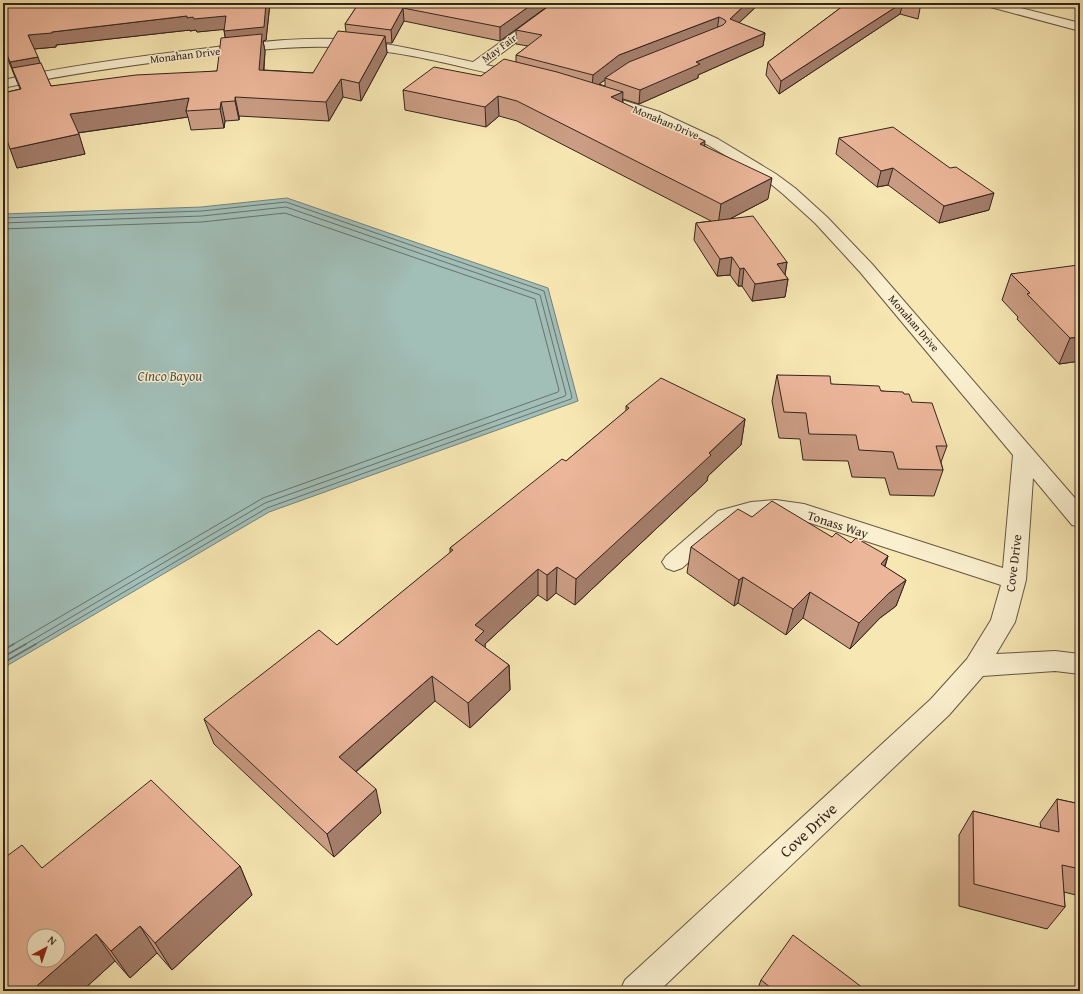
<svg xmlns="http://www.w3.org/2000/svg" width="1083" height="994" viewBox="0 0 1083 994" font-family="'Gentium Book Plus',serif">
<style>
.water{fill:#a1beb7;stroke:#75807a}
.lines{fill:none;stroke-linecap:round;stroke-linejoin:round}
.shore-far1{stroke:#6a716a;stroke-width:1}
.shore{stroke:#6a716a;stroke-width:1.5}
.minor-casing{stroke:#655543;stroke-width:2}
.minor{fill:#faefce;fill-rule:evenodd}
.wall{fill:#cb9d84;stroke:#34241e;fill-rule:evenodd}
.shaded-wall{fill:#a57f6c;stroke:#34241e}
.building{fill:#ecb69a;stroke:#34241e;fill-rule:evenodd}
.labels{text-anchor:middle;stroke-width:3;stroke-linejoin:round;paint-order:stroke}
.far-street-label{font-size:11px;fill:#34241e;stroke:#faefce}
.street-label{font-size:13px;fill:#34241e;stroke:#faefce}
.water-label{font-size:14px;font-style:italic;fill:#55524c;stroke:#faefce}
.near-street-label{font-size:16px;fill:#34241e;stroke:#faefce}
</style>
<rect width="100%" height="100%" fill="#f7e7b3"/>
<filter id="stains"><feTurbulence type="fractalNoise" baseFrequency=".005" numOctaves="4"/><feColorMatrix values="0 0 0 0 .2 0 0 0 0 .09 0 0 0 0 .02 0 0 0 .5 -.17"/></filter>
<radialGradient id="worn" r=".72"><stop offset=".6" stop-color="#630" stop-opacity="0"/><stop offset="1" stop-color="#630" stop-opacity=".3"/></radialGradient>
<!-- water -->
<path class="water" d="M287,198L548,288L578,401L269,512L3,668V214L201,207Z"/>
<g class="lines">
<!-- shore-far1 -->
<path class="shore-far1" d="M3,218L202,211L286,202L544,291L572,397L571,399L267,508L34,645
M3,223L202,216L286,207L540,295L566,394L565,396L265,503L24,645
M3,229L202,222L285,213L535,299L559,390L558,392L263,498L12,645"/>
<!-- shore -->
<path class="shore" d="M3,650L14,644
M3,657L26,644
M3,663L36,644"/>
<defs>
<path id="minor" d="M555,3H569L486,65L524,73L526,76L524,79L519,80C464,68 409,52 353,48C304,44 254,50 206,56C138,64 70,73 3,88V80C71,65 140,56 209,48C257,42 306,36 354,40C394,44 433,53 473,62Z
M981,3H1001L1080,23V31L983,5Z
M603,94L660,112L718,139L776,174L795,188L827,217L872,264L1080,504V527L1072,525L1033,478L1026,580L1015,622L996,654L1055,651L1080,654V674L1055,671L983,676L949,715L659,991H620L625,980L931,699L967,659L991,620L1001,585L795,518L776,516L751,518L734,523L682,568L674,571L666,568L662,562L666,556L718,511L751,502L776,500L804,504L1003,568L1013,455L860,272L815,223L783,194L766,180L708,145L650,118L598,101L596,98L598,95Z"/>
</defs>
<!-- minor casing -->
<use href="#minor" class="minor-casing"/>
<!-- minor -->
<use href="#minor" class="minor"/>
</g>
<!-- wall -->
<path class="wall" d="M3,3H270L266,40L263,41L265,51L264,70L313,73L346,32L345,24L359,3H552L500,41L404,21L392,43H386L387,53L361,101L343,97L329,121L239,116V120L225,121L224,128L191,130L188,117L78,133L85,154L17,168L9,144L3,146V93L20,89L6,55H3ZM224,29L225,37L217,71L51,86L40,63L34,49L56,47V45L190,30V31L196,30L197,32Z
M553,3H760L739,23L765,33L763,46L698,75V78L639,104L623,99V103L705,146L768,199L730,219L787,262L785,275L788,279L785,297L752,301L742,286H738L730,275L717,276L694,240L696,223L711,221L517,121L499,116L486,127L405,110L403,90L481,76L516,62V55L528,46L516,44V30ZM605,80V86L599,84Z
M833,3H921L918,19L900,14L779,94L766,75L768,62L843,6Z
M839,138L989,210L939,223L888,185L877,187L836,154Z
M1080,267V361L1059,364L1017,319L1018,317L1002,300L1011,274Z
M777,375L831,384L904,394L912,402L947,446L941,462L943,470L934,496L890,495L885,478L852,477L848,461L803,460L800,439L779,438L772,401Z
M626,406L745,419L741,445L708,476L707,481L575,605L556,593L547,601L538,595L485,644V648L509,665L510,690L470,728L435,701L356,772L381,813L334,857L214,744L204,719L337,645L450,553V548L566,461L626,411Z
M752,517L832,537L851,543L888,556L885,567L906,580L896,606L880,618L850,649L803,618L786,635L738,603L734,606L687,573L691,547Z
M1057,799L1080,804V896L1064,892L1065,907L1047,929L959,906V835L973,811L1041,828L1040,823Z
M240,866L252,895L172,970L157,953L130,978L115,961L82,991H3L42,868Z
M761,980L867,991H757Z"/>
<!-- shaded-wall -->
<path class="shaded-wall" d="M266,3H270L266,40L263,41L265,51L262,88L227,44L224,31Z
M534,3H552L500,41V27Z
M747,3H760L728,33L730,19Z
M902,3H903L900,14L779,94L781,81Z
M403,8L404,21L392,43L391,30Z
M187,16H226L229,29L197,32L196,30L190,31V30L56,45V47L33,49L28,35L52,32Z
M719,17L717,31L605,78V80L592,89L593,75L619,55Z
M765,33L763,46L698,75V78L639,104L640,90L696,62Z
M385,36L387,53L361,101L359,83Z
M3,45L6,55H3Z
M38,57L43,71L12,68L15,76L10,62Z
M341,79L343,97L329,121L326,102Z
M623,92L622,112L611,97Z
M498,96L499,116L486,127L485,107Z
M235,97L239,116V120L235,101Z
M189,98L186,111L188,117L76,133L70,114Z
M221,102L225,121L224,128L220,109Z
M3,128L9,144L3,146Z
M79,134L85,154L17,168L10,149Z
M705,141L703,162L700,144Z
M893,168L888,185L877,187L881,171Z
M772,178L768,199L718,225L721,204Z
M994,193L989,210L939,223L944,206Z
M732,257L730,275L717,276L720,259Z
M787,262L784,280L777,264Z
M744,268L742,286H738L740,269Z
M788,279L785,297L752,301L755,284Z
M1080,337V361L1059,364L1070,338Z
M745,419L741,445L708,476L707,481L575,605L576,579Z
M888,556L879,583L881,564Z
M557,567L556,593L547,601V575Z
M538,569V595L485,644L486,657L475,640V625Z
M743,577L738,603L734,606L739,580Z
M906,580L896,606L880,618L850,649L859,623L889,593Z
M810,592L803,618L786,635L793,609Z
M509,665L510,690L470,728L468,703Z
M432,676L435,701L345,781L339,757Z
M376,789L381,813L334,857L327,834Z
M240,866L252,895L172,970L155,943Z
M140,926L157,953L130,978L111,951Z
M96,934L115,961L82,991H31Z"/>
<!-- building -->
<path class="building" d="M3,3H266L264,27L224,31L226,16L194,19L193,17L187,18V16L52,32V33L28,35L38,57L10,62L3,45Z
M359,3H534L500,27L403,8L391,30L345,24Z
M553,3H747L730,19L765,33L696,62L700,64L640,90L605,78L629,62L723,25L726,22L725,20L719,17L619,55L593,75L516,55L542,35L516,30Z
M847,3H902L781,81L768,62Z
M905,3H921L920,7Z
M338,31L385,36L359,83L341,79L326,102L235,97V101L221,102L220,109L186,111L189,98L70,114L79,134L10,149L3,128V93L21,89L12,68L41,63L51,86L136,75L217,71L221,38L262,34L259,70L313,73Z
M504,59L557,72L623,92L611,97L705,141L700,144L772,178L721,204L517,101L498,96L485,107L403,90L434,67L481,76Z
M893,127L950,168L956,167L994,193L944,206L893,168L881,171L839,138Z
M753,216L787,262L777,264L788,279L755,284L744,268L740,269L732,257L720,259L696,223Z
M1078,265L1080,267V337L1070,338L1027,294L1030,293L1011,274Z
M777,375L830,376L831,384L879,386L881,391L903,392L904,394H909L912,402L932,403L947,446H936L943,470L898,469L893,452L859,450L856,435L809,434L806,413L784,412Z
M661,378L745,419L709,453L711,455L576,579L557,567L547,575L538,569L475,625L484,631L475,640L509,665L468,703L432,676L339,757L376,789L327,834L204,719L319,630L337,645L453,550L450,548L562,459L566,461L629,408L626,406Z
M772,501L832,537L836,533L851,543L856,538L888,556L881,564L906,580L889,593L859,623L810,592L793,609L743,577L739,580L691,547L738,509L752,517Z
M151,780L240,866L155,943L140,926L111,951L96,934L31,991H3V859L22,845L42,868ZM34,936H58V960H34Z
M1057,799L1080,804V869L1062,865L1065,907L974,884L973,811L1059,832Z
M793,935L867,991H775L761,980Z"/>
<g class="labels">
<!-- far-street labels -->
<g class="far-street-label">
<text transform="translate(499 48) rotate(-36)" y="4">May Fair</text>
<text transform="translate(185 55) rotate(-7)" y="4">Monahan Drive</text>
<text transform="translate(666 122) rotate(23)" y="4">Monahan Drive</text>
<text transform="translate(914 323) rotate(49)" y="4">Monahan Drive</text>
</g>
<!-- street labels -->
<g class="street-label">
<text transform="translate(838 524) rotate(18)" y="5">Tonass Way</text>
<text transform="translate(1013 563) rotate(-83)" y="5">Cove Drive</text>
</g>
<!-- water labels -->
<g class="water-label">
<text x="170" y="381">Cinco Bayou</text>
</g>
<!-- near-street labels -->
<g class="near-street-label">
<text transform="translate(808 830) rotate(-43)" y="6">Cove Drive</text>
</g>
</g>
<!-- margin -->
<rect width="1083" height="994" fill="none" stroke="#f7e7b3" stroke-width="16"/>
<rect x="4" y="4" width="1075" height="986" fill="none" stroke="#34241e" stroke-width="2"/>
<rect x="8" y="8" width="1067" height="978" fill="none" stroke="#34241e"/>
<!-- north arrow -->
<g transform="translate(46 948) rotate(40)"><circle r="19" fill="#faefce" stroke="#ab9e88"/>
<path d="M0-3L7 15L0 10L-7 15Z" fill="#8f2418"/>
<text y="-6" font-size="11" font-weight="bold" text-anchor="middle" fill="#34241e">N</text>
</g>
<rect width="100%" height="100%" filter="url(#stains)"/>
<rect width="100%" height="100%" fill="url(#worn)"/>
</svg>
